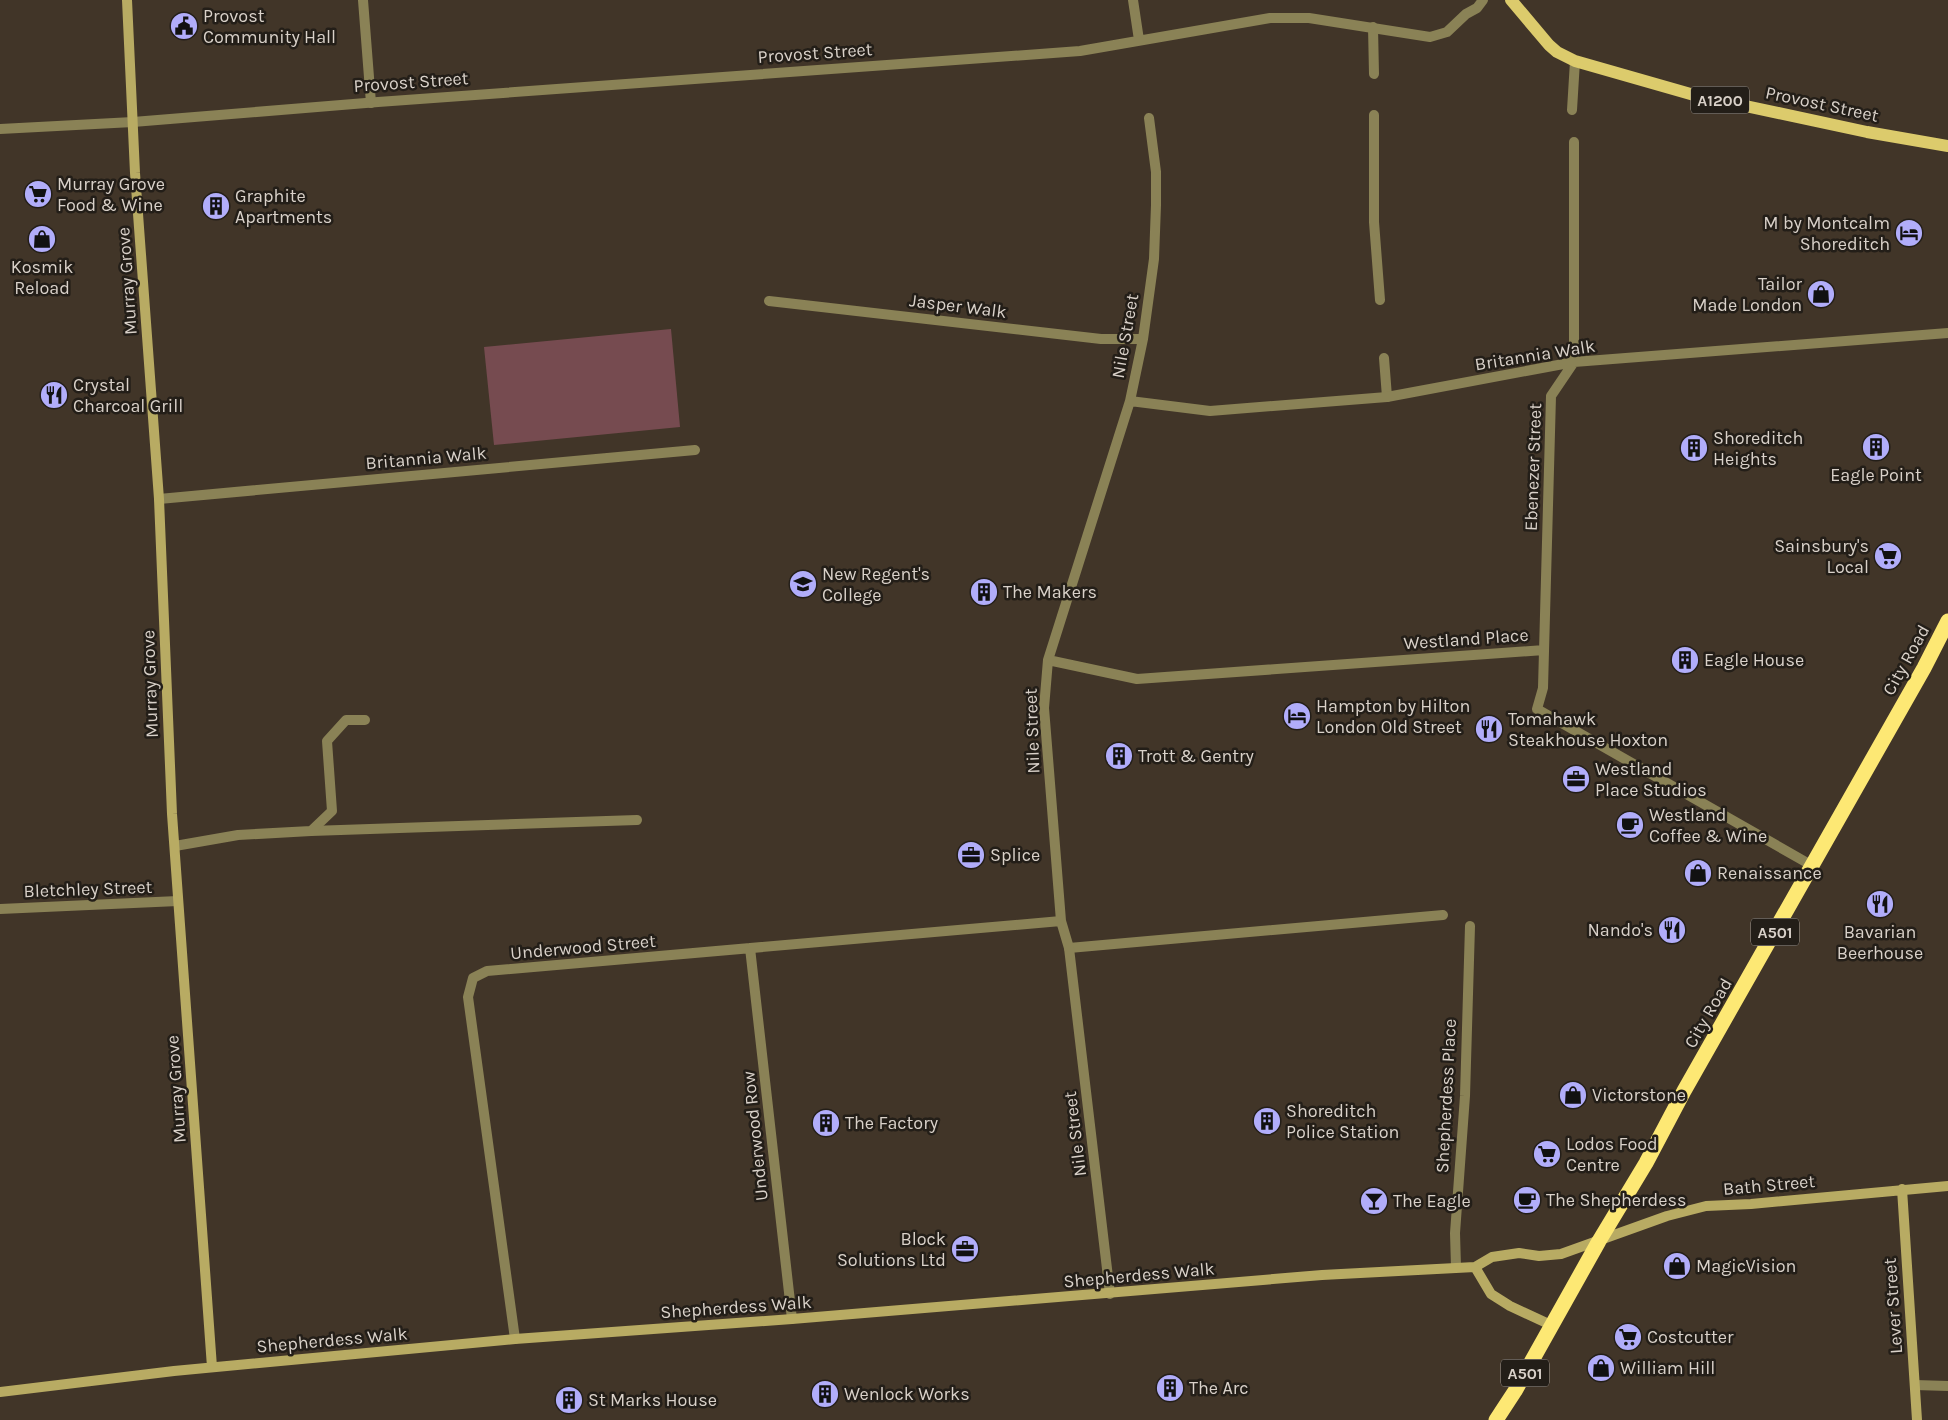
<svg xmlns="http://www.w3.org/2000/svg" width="1948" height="1420" viewBox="0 0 1948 1420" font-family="Karla,sans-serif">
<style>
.green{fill:#764b50}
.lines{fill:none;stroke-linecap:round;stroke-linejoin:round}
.lane{stroke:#8a8256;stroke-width:10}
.street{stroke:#8a8256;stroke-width:10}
.secondary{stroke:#b8ab63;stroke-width:10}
.primary{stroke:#dccb6c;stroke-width:12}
.highway{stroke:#fde874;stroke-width:15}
.labels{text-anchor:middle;stroke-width:5;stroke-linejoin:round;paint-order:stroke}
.shield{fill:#231e18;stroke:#a29b94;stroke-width:1}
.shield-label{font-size:16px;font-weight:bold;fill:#d9d1c9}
.poi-label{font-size:18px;fill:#d9d1c9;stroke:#231e18;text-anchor:start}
.street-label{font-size:18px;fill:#d9d1c9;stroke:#231e18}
</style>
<rect width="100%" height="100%" fill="#413528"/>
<!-- green -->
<path class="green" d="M671,329L680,427L494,445L484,347Z"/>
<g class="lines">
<!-- lane -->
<path class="lane" d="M363,0L371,103
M1373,27L1374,74
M1374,115V222L1380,300
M1384,358L1387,397
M311,831L637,820
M1069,948L1443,915
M1915,1385L1948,1386"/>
<!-- street -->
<path class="street" d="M1133,0L1139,40
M1572,110L1575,61
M0,129L133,122L378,102L1080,51L1270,18H1309L1430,37L1447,32L1466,14L1477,8L1483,0
M1574,142V362L1551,396L1543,688L1537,709L1811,865
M769,301L1101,339H1143
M1130,401L1210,411L1387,397L1574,362L1948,333
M159,499L695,450
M1048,660L1137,679L1544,650
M175,846L238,835L311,831L332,811L327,741L346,720H365
M0,909L178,901
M750,948L792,1319
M1456,1267L1455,1233L1465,1096L1470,926
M1110,1294L1069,948L1061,921L1044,708L1048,660L1130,401L1143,339L1154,259L1156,205V172L1149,118
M515,1339L468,997L473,978L487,971L1061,921"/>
<!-- secondary -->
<path class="secondary" d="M127,0L135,173L159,499L172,814L212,1367
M1902,1189L1917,1420
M1475,1267L1491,1294L1510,1306L1551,1325
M0,1392L174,1371L515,1339L792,1319L1322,1275L1475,1267L1492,1257L1519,1253L1539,1256L1561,1254L1667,1216L1706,1206L1751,1204L1948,1186"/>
<!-- primary -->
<path class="primary" d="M1511,0L1549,45L1557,52L1575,61L1694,95L1867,132L1948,146"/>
<!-- highway -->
<path class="highway" d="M1496,1420L1515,1391L1599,1241L1646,1163L1684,1091L1924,668L1948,621"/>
</g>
<!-- icons -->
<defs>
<symbol id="civic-disc" viewBox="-11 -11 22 22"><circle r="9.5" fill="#b1adfa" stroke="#231e18"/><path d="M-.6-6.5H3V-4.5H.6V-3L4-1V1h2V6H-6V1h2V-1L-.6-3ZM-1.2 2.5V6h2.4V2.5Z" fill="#111"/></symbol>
<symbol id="supermarket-disc" viewBox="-11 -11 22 22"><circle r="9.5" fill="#b1adfa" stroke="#231e18"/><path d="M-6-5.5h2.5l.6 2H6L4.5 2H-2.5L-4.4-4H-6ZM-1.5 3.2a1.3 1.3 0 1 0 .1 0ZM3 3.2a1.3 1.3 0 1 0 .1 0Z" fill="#111"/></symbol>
<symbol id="building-disc" viewBox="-11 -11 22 22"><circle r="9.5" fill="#b1adfa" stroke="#231e18"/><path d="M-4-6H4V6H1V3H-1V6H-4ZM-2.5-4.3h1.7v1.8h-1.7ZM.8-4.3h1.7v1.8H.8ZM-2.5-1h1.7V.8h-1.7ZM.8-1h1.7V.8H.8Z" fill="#111"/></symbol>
<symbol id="hotel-disc" viewBox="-11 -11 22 22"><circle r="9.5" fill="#b1adfa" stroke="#231e18"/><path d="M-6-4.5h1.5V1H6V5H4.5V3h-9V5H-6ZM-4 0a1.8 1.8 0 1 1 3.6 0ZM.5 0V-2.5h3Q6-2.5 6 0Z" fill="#111"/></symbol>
<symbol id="shop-disc" viewBox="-11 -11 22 22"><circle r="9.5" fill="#b1adfa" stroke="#231e18"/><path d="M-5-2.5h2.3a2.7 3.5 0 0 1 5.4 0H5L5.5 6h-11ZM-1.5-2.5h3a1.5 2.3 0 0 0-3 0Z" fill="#111"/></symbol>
<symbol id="restaurant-disc" viewBox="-11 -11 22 22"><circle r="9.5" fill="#b1adfa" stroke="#231e18"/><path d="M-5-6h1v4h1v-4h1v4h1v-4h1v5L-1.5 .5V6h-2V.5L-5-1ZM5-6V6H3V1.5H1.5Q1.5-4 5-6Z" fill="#111"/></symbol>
<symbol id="school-disc" viewBox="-11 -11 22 22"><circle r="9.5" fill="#b1adfa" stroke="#231e18"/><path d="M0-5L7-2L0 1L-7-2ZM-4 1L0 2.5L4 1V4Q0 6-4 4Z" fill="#111"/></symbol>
<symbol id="office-disc" viewBox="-11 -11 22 22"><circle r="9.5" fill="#b1adfa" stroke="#231e18"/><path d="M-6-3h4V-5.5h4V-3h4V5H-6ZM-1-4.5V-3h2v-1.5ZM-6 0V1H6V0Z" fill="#111"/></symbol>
<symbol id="cafe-disc" viewBox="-11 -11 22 22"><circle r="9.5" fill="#b1adfa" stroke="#231e18"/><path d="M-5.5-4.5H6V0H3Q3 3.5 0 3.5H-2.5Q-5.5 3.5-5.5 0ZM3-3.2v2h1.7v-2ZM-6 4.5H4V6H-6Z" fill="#111"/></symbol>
<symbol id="bar-disc" viewBox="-11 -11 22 22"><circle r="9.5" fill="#b1adfa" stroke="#231e18"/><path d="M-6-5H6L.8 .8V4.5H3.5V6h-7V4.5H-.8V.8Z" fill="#111"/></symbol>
</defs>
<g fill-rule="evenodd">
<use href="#civic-disc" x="168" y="10" width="32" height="32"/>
<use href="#supermarket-disc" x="22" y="178" width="32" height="32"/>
<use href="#building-disc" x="200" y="190" width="32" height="32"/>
<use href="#hotel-disc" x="1893" y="217" width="32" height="32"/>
<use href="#shop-disc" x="26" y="223" width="32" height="32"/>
<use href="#shop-disc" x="1805" y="278" width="32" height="32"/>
<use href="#restaurant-disc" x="38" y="379" width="32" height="32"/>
<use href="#building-disc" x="1860" y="431" width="32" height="32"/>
<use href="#building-disc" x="1678" y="432" width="32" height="32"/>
<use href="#supermarket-disc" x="1872" y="540" width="32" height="32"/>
<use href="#school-disc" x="787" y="568" width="32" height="32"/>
<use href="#building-disc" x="968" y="576" width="32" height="32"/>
<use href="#building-disc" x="1669" y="644" width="32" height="32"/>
<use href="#hotel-disc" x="1281" y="700" width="32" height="32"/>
<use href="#restaurant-disc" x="1473" y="713" width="32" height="32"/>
<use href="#building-disc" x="1103" y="740" width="32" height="32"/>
<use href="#office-disc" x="1560" y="763" width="32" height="32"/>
<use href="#cafe-disc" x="1614" y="809" width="32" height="32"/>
<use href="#office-disc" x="955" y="839" width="32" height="32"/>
<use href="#shop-disc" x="1682" y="857" width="32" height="32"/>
<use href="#restaurant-disc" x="1864" y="888" width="32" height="32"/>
<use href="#restaurant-disc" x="1656" y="914" width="32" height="32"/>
<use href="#shop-disc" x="1557" y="1079" width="32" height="32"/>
<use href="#building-disc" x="1251" y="1105" width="32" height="32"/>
<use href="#building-disc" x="810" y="1107" width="32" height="32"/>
<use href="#supermarket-disc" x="1531" y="1138" width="32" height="32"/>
<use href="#cafe-disc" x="1511" y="1184" width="32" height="32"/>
<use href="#bar-disc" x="1358" y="1185" width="32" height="32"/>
<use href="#office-disc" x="949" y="1233" width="32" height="32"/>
<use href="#shop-disc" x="1661" y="1250" width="32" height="32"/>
<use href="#supermarket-disc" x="1612" y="1321" width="32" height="32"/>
<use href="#shop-disc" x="1585" y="1352" width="32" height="32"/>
<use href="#building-disc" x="1154" y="1372" width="32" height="32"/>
<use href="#building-disc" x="809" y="1378" width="32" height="32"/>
<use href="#building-disc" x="553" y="1384" width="32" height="32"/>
</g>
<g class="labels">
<!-- shield labels -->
<g class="shield">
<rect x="1691" y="86.5" width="58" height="27" rx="4"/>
<rect x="1751" y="918.5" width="48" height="27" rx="4"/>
<rect x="1501" y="1359.5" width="48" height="27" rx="4"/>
</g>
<g class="shield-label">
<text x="1720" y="106">A1200</text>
<text x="1775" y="938">A501</text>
<text x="1525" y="1379">A501</text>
</g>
<!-- poi labels -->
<g class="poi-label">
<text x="203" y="22">Provost<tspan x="203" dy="21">Community Hall</tspan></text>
<text x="57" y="190">Murray Grove<tspan x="57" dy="21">Food &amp; Wine</tspan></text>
<text x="235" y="202">Graphite<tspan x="235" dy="21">Apartments</tspan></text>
<text x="1890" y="229" text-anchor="end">M by Montcalm<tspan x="1890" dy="21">Shoreditch</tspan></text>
<text x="42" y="273" text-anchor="middle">Kosmik<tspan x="42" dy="21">Reload</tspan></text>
<text x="1802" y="290" text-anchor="end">Tailor<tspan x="1802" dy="21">Made London</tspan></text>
<text x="73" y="391">Crystal<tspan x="73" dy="21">Charcoal Grill</tspan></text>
<text x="1713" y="444">Shoreditch<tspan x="1713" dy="21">Heights</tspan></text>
<text x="1876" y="481" text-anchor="middle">Eagle Point</text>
<text x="1869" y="552" text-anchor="end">Sainsbury's<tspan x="1869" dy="21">Local</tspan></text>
<text x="822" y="580">New Regent's<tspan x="822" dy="21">College</tspan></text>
<text x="1003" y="598">The Makers</text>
<text x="1704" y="666">Eagle House</text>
<text x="1316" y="712">Hampton by Hilton<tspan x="1316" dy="21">London Old Street</tspan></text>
<text x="1508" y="725">Tomahawk<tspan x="1508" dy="21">Steakhouse Hoxton</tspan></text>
<text x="1138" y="762">Trott &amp; Gentry</text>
<text x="1595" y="775">Westland<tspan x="1595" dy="21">Place Studios</tspan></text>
<text x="1649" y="821">Westland<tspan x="1649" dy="21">Coffee &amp; Wine</tspan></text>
<text x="990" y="861">Splice</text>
<text x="1717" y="879">Renaissance</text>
<text x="1653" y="936" text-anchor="end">Nando's</text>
<text x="1880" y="938" text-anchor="middle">Bavarian<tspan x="1880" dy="21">Beerhouse</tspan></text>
<text x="1592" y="1101">Victorstone</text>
<text x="1286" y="1117">Shoreditch<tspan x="1286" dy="21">Police Station</tspan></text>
<text x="845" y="1129">The Factory</text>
<text x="1566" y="1150">Lodos Food<tspan x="1566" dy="21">Centre</tspan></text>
<text x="1546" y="1206">The Shepherdess</text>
<text x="1393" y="1207">The Eagle</text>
<text x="946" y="1245" text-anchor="end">Block<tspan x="946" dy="21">Solutions Ltd</tspan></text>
<text x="1696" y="1272">MagicVision</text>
<text x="1647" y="1343">Costcutter</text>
<text x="1620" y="1374">William Hill</text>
<text x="1189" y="1394">The Arc</text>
<text x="844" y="1400">Wenlock Works</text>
<text x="588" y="1406">St Marks House</text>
</g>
<!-- street labels -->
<g class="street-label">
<text transform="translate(815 53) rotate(-4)" y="6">Provost Street</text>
<text transform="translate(411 82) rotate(-4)" y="6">Provost Street</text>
<text transform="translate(1822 104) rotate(12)" y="6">Provost Street</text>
<text transform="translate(127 281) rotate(-94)" y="6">Murray Grove</text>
<text transform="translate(958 306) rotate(7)" y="6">Jasper Walk</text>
<text transform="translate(1125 336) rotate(-80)" y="6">Nile Street</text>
<text transform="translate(1535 355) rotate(-9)" y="6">Britannia Walk</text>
<text transform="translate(426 458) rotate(-5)" y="6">Britannia Walk</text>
<text transform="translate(1533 467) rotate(-88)" y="6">Ebenezer Street</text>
<text transform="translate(1466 639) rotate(-4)" y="6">Westland Place</text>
<text transform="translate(1906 660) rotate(-61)" y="6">City Road</text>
<text transform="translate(150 684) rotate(-92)" y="6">Murray Grove</text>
<text transform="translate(1032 731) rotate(-92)" y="6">Nile Street</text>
<text transform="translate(88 889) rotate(-2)" y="6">Bletchley Street</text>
<text transform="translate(583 947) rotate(-5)" y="6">Underwood Street</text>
<text transform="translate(1708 1013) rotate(-60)" y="6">City Road</text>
<text transform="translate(176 1089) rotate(-94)" y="6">Murray Grove</text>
<text transform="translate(1446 1096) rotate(-87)" y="6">Shepherdess Place</text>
<text transform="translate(1075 1134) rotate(-97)" y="6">Nile Street</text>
<text transform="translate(755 1136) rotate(-96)" y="6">Underwood Row</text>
<text transform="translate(1769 1185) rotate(-5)" y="6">Bath Street</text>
<text transform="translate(1139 1275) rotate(-5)" y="6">Shepherdess Walk</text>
<text transform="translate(1893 1306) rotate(-94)" y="6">Lever Street</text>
<text transform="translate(736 1307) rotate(-4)" y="6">Shepherdess Walk</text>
<text transform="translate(332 1340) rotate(-5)" y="6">Shepherdess Walk</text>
</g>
</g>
</svg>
